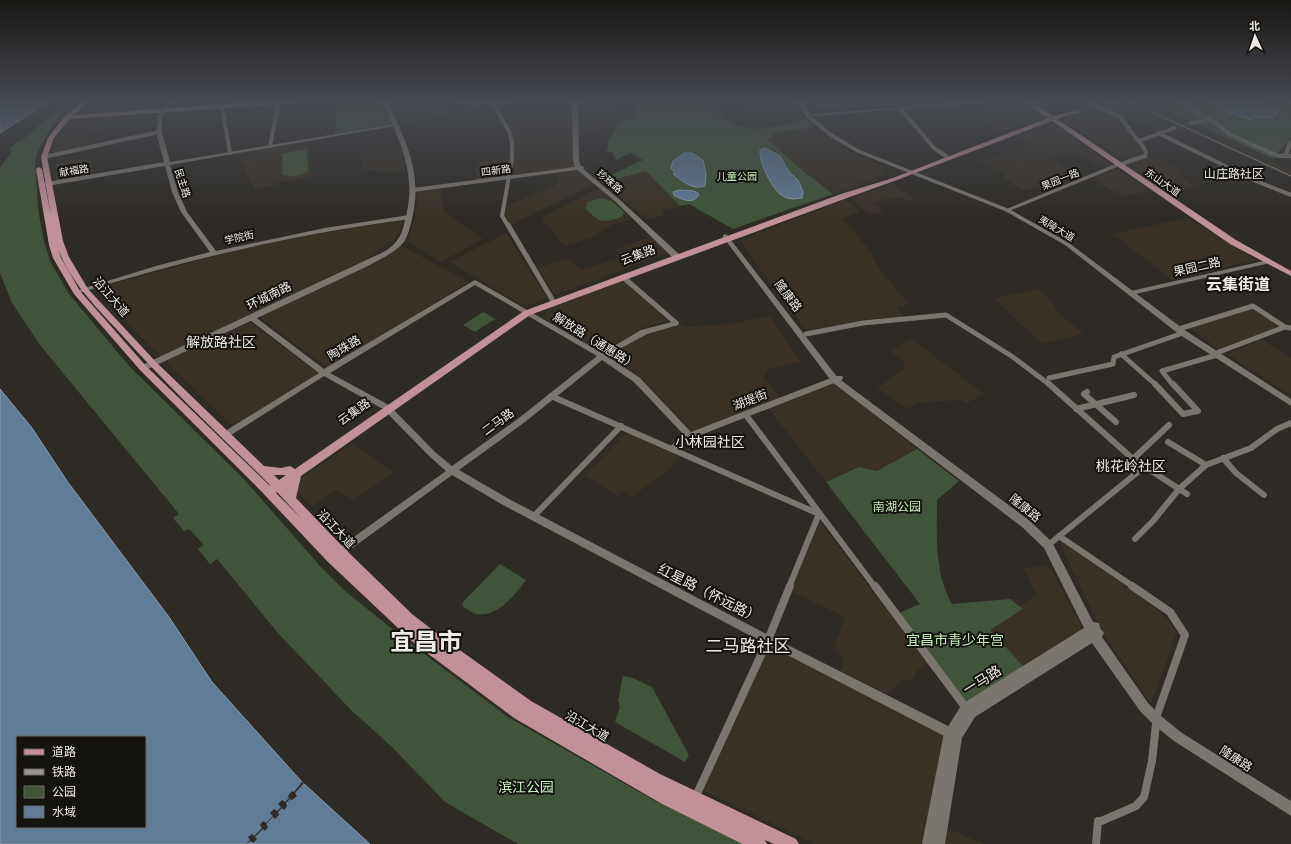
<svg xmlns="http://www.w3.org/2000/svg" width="1291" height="844" viewBox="0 0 1291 844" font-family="Helvetica,'Noto Sans SC',sans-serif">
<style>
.built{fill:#393126}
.green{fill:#41543a}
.water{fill:#607c96;stroke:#8b9dae;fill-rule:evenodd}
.pier{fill:#2e2a25}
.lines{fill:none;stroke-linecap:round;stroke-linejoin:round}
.ferry{stroke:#96c7f4;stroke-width:1;stroke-dasharray:3.5 2.5;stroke-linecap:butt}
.minor-tunnel{stroke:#4b4742;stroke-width:4;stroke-dasharray:4 2;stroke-linecap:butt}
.primary-tunnel{stroke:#4b4742;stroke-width:6;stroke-dasharray:6 3.5;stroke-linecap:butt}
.minor-far3{stroke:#7a756f;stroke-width:4}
.minor-far2{stroke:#7a756f;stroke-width:5}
.minor-far1{stroke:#7a756f;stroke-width:6}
.minor{stroke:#7a756f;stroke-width:8}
.tertiary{fill:#7a756f;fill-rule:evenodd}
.secondary{fill:#7a756f;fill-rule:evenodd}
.primary{fill:#c19199;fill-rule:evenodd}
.rail{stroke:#999691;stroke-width:1}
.labels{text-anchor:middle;stroke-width:4;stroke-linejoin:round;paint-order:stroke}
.far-street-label{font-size:10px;fill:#eeebe7;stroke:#151310}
.far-park-label{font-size:10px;fill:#c7eeb8;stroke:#151310}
.far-quarter-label{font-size:12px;fill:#eeebe7;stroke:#151310}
.street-label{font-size:12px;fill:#eeebe7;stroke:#151310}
.park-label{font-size:12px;fill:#c7eeb8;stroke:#151310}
.quarter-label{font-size:14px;fill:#eeebe7;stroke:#151310}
.near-street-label{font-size:14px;fill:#eeebe7;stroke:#151310}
.near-park-label{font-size:14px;fill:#c7eeb8;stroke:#151310}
.district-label{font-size:16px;font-weight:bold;fill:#eeebe7;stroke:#151310}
.near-quarter-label{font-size:17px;fill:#eeebe7;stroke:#151310}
.near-town-label{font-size:24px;font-weight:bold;fill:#eeebe7;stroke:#151310}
</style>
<rect width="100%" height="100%" fill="#2e2a25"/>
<!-- built -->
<path class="built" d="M93,101H149L142,109L97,112L85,109Z
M175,101H225L221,104L169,108Z
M389,101H438L447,116L400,124Z
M580,101H625L626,105L614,108L621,120L616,128L582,129Z
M741,101H795L799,107L745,109Z
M1018,101L1041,116L1002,131L983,122L998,116L980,104Z
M1091,101H1146L1291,169V178L1162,119L1138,125Z
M1101,109L1120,119L1144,151L1143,154L1124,160L1065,121Z
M111,115L102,129L91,135L87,147L55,154L56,142L67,124L84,117Z
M536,117H546L547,119L573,118L572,153L573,161L576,167L510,175L514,160V143L512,132L508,125L517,124V121L536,119Z
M1053,124L1111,164L1101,168L1073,151L1051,158L1069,170L1049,178L1054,180L1025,191L1004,179L1005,174L981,161L1029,144L1016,137Z
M814,127L829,138L855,154L882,166L889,173L833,194L802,170L767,139L770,133Z
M308,141L313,175L255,189L237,153Z
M400,147L406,172L363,170L359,155Z
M85,157L87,160L91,159L93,174L56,181L55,164Z
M1148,157L1165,161L1181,170L1175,172L1194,186L1172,192L1129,163Z
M510,158L506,176L476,180V162Z
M1118,169L1149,191L1124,196L1091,179Z
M578,170L595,183L509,226L503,216L504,207L556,185L558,181V173Z
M646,171L680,206L661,211L665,215L647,220L607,185L620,178Z
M892,184L915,199L908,202L901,197L895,200L891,197L875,203L883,212L869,215L851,198Z
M441,188L444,212L483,239L441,262L408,241L417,208V191Z
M600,188L633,219L611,225L597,234L599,235L565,246L541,218Z
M846,200L860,212L841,219L852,228L871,253L880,270L909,304L897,307L904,317L861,320L807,331L774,289L740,240Z
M1188,218L1256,260L1173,280L1112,234Z
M403,220L399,233L393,240L364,260L161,357L94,289L241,249L328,232Z
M506,233L547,298L532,304H521L450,262Z
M652,237L668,253L555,295L538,268L568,258L581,270L622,257L615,249Z
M401,246L469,282L328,368L260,317L361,268Z
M623,279L667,321L642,328L601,353L545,320L547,308Z
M1040,289L1055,306L1057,312L1084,334L1041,344L994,298Z
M1253,307L1284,327L1220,350L1189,328Z
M770,316L801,362L768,369L763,377L781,398L694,433L642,379L607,357L647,333L680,324L685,327L730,324Z
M250,322L319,374L234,427L165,361Z
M911,339L951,369L984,394L965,404L960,400L916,403L908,409L877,388L906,368L901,358L890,352Z
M1262,340L1291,358V395L1227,354Z
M835,383L917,449L877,471L859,467L826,482L769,409Z
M627,432L681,458L660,477L631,497L625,491L618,496L585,475Z
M352,443L394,473L353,500L335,490L312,506L290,486Z
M820,522L928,664L916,672L913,679L909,681L903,680L886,695L841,672L844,658L833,650L845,617L790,591Z
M1060,544H1066L1092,561L1160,612L1177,632L1151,704L1101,629Z
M1049,566L1083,629L1023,666L990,630L1022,609L1019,606L1036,595L1024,568Z
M768,644L944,735L923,844H814L703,790Z
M946,828L984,844H943Z"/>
<!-- green -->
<path class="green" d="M70,101H78L57,118L40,146L35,160L38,209L44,241L51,263L69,294L130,367L243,478L320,566L345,591L411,644L508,717L657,802L741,844H518L445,802L392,747L351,710L278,633L217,559L210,564L198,549L204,545L189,529L184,531L173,518L179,514L40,345L12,303L0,273V168L12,151H8L17,141H21L49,116Z
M337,101L381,102L391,124L335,134Z
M644,101H709C735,140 767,130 805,118L814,127L771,133L774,137L767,139L802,170L833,194L733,229L689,204L680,206L646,171L620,178L607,185L601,180L643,160L630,153L616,160L612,152H607L609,139L621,120L638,117L636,107L644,106Z
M812,101H946L947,102L833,109L818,107Z
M1147,101H1291V137L1273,159Z
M306,149L309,171C300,176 293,177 283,175L282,154Z
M601,198L612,201L624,212L622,217C602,223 599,223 585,208L588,202Z
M483,312L495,319L475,332L463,325Z
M917,449L959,481L937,500C937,535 934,572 952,604L1010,599L1023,609L990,630L1023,666L961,706L892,616L920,604L826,482L859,467L877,471Z
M500,564L526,580C515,595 497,618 476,614C472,613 466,608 462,606L463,602Z
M623,676L633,678L652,687L689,755L685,762L615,722L620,707L618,700Z"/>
<!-- water -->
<path class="water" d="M0,101H51L0,133Z
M1217,101C1238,101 1258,102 1277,111L1278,115L1274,116L1273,118H1251L1252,120C1242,119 1221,110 1213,104L1216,103L1215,102Z
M765,148L780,156L789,172L798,180L803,192L802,198C795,199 789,200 783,196C772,190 759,162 760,150Z
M684,153H692L703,160L706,174L705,186C692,190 684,182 673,174L675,173L671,168L673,161Z
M679,190L694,191L699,194C694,205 682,200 674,195L673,192Z
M0,389L32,428L67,481L169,617L212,682L302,782L370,844H0ZM17,737H145V827H17Z"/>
<!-- pier -->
<path class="pier" d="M302,782L304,783L295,793L297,796L292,800L290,799L286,803L287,806L284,810L282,808L278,812L279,815L275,819L273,817L266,824L268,827L265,831L263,829L255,837L257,839L253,843L251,841L246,844L250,840L248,837L252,834L254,836L262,828L260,825L263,821L266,823L273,816L270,813L274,809L277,811L281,807L278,804L282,800L285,802L289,798L288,796L292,791L294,792Z"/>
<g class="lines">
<!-- ferry -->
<path class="ferry" d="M0,108L12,101"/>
<!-- minor-tunnel -->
<path class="minor-tunnel" d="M1174,128L1191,123"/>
<!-- primary-tunnel -->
<path class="primary-tunnel" d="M1077,111L1124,101"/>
<!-- minor-far3 -->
<path class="minor-far3" d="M459,101L471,103L511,101
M492,101L510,133L512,143V159L502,216L508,226
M1087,101L1120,117L1144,148L1146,152L1145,156L1124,163
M1179,101L1220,126L1229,134L1278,156H1291
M222,106L230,153
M901,109L934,148L946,156
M1191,123L1208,120
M1158,133L1256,181L1291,195
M1139,141L1174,128
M270,146L279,101
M44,157L159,132"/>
<!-- minor-far2 -->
<path class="minor-far2" d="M508,225L552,299
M623,277L676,323
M1182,328L1253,306L1285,327L1291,328
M806,334L863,323L946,315L1013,357L1050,385
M1219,352L1285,327
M1121,354L1156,385
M1049,378L1113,364L1114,357L1183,333
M1173,385L1162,371L1217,355"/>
<!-- minor-far1 -->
<path class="minor-far1" d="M1049,384L1133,459L1187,494
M1155,384L1183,414L1198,411L1173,384
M1087,392L1084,394L1116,422
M551,396L819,514L789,587
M1076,409L1134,395
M746,415L875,587
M1168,442L1206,465
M1223,458L1236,473L1264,495
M1133,459L1169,425
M533,517L621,426
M1059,536L1134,587
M1135,539L1153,521L1179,489L1206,465L1251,448L1277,429L1291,423
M1052,542L1144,467"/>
<!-- minor -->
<path class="minor" d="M875,586L966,708
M695,798L768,640L790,586
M1096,844L1098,821L1099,822L1136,806L1144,797L1152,761L1157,715L1185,635L1170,612L1132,586"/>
<!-- tertiary -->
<path class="tertiary" d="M169,101H174L162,116V132L170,162L395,124L397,125L395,126L170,165L178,192L187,212L216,251L325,228L409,215L412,217L409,219C297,234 187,259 79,293H75V291L156,266L210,252L181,212L172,192L165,166L41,187L38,185L41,183L164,162L156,132L158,116Z
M982,101H1007L813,116L811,115L813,114Z
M1291,140V148L1288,155L1276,157V155L1284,153L1288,142Z
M1120,162L1123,164L1122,165L1009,211L1004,210Z
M582,166L584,167V169L413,192L410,190L413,188Z
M1268,260L1270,261V263L1131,295L1128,293L1131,291Z
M475,280L602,353L641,330L676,321H678L679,323L678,325L647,334L607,356L640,378L691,432L836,376H842L843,378L842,380L693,438L682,444L676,451H670L669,449C673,442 678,439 684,435L634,382L602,360L525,422L459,470L509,499L772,637L958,731L960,735L958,739L954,741L950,739L764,643L503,505L452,475L343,555L340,556L337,555L335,552L337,549L446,471L429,456L386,412L385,410L386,408H381L324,376L228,437H222L221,435L222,433L319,373L250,320L249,318L250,316H254L324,369ZM475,285L597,356L519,418L452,466L435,452L392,408H387L388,406L387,404L330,373Z"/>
<!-- secondary -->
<path class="secondary" d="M382,101H388C406,142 423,173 412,219C410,227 408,236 404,242C395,253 380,259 368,266L146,370H140L139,368L140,366L362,262C374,256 391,251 398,239C403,233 404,223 406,216C417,173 399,140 382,101Z
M572,101H578L579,160L581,167L620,200L680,255V259H674L616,202L575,168L573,160Z
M797,101H802L811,116L833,134L860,150L1009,209L1069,243L1186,331L1291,399V406L1180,335L1065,245L1005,211L856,152L829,136L807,118Z
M725,234L727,235L838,378L1030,521L1052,542L1093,622L1099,623L1100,628L1104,633L1102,637L1148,703L1161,716L1182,733L1291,801V816L1174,741L1153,724L1140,711L1092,643L975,717L962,738L945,844H922L944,733L962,704L1084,628L1044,548L1022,527L832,382L723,237V235Z"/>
<!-- primary -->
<path class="primary" d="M83,101H90L74,115L268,101H300L297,103L70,119L54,138L47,157L63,241L69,257L88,289L156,362L264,466L281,468L290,466L295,469L524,311L841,194L893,178L1048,118L1023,101H1030L1053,116L1079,110V112L1057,119L1236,240L1291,271V276L1230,244L1052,121L897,180L847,198L530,315L301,476L296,498L344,548L412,614L443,638L531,701L660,774L796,839L799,844H774L765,840L767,844H742L662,804L514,718L415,644L328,562L260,490L140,370L74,294L53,258L49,245L36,169L39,167L42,169L51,216L41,157L48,138L54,130L65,116ZM58,249C71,283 97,308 121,334C168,387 220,435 270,485V486L146,366L80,291L61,258ZM274,475H286L279,480ZM277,492L301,518L276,493Z"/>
<!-- rail -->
<path class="rail" d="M1128,101L1291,176"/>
</g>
<!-- sky -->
<linearGradient id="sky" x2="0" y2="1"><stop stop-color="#191714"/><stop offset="0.46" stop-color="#464a51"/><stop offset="1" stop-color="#464a51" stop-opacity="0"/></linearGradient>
<rect width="1291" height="219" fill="url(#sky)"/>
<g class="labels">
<!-- far-street labels -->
<g class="far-street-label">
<text transform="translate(74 170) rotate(-9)" y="4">献福路</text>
<text transform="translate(496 170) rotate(-7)" y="4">四新路</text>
<text transform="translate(1060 179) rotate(-22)" y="4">果园一路</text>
<text transform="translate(610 181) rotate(40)" y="4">珍珠路</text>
<text transform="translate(1163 182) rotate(35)" y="4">东山大道</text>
<text transform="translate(183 183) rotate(72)" y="4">民主路</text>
<text transform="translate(1057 228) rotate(31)" y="4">夷陵大道</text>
<text transform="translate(239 237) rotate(-12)" y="4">学院街</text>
</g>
<!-- far-park labels -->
<g class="far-park-label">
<text x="737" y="180">儿童公园</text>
</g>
<!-- far-quarter labels -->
<g class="far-quarter-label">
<text x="1234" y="178">山庄路社区</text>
</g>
<!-- street labels -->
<g class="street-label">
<text transform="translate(638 255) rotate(-20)" y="4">云集路</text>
<text transform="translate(1197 267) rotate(-13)" y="4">果园二路</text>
<text transform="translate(269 296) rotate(-26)" y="4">环城南路</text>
<text transform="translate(788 296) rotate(53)" y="4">隆康路</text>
<text transform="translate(111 297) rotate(49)" y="4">沿江大道</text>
<text transform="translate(595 341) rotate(32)" y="4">解放路（通惠路）</text>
<text transform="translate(344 348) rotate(-31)" y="4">陶珠路</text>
<text transform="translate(750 400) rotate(-21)" y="4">湖堤街</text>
<text transform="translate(354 412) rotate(-35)" y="4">云集路</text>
<text transform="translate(498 422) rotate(-36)" y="4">二马路</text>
<text transform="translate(1025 508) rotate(39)" y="4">隆康路</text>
<text transform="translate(336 529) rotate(46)" y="4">沿江大道</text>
<text transform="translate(587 726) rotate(30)" y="4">沿江大道</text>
<text transform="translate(1236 759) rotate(33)" y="4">隆康路</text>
</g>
<!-- park labels -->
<g class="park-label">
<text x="897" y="511">南湖公园</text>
</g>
<!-- quarter labels -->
<g class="quarter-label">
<text x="221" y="347">解放路社区</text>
<text x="710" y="447">小林园社区</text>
<text x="1131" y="471">桃花岭社区</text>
</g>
<!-- near-street labels -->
<g class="near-street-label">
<text transform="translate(709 593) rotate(27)" y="5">红星路（怀远路）</text>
<text transform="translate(982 680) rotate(-32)" y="5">一马路</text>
</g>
<!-- near-park labels -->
<g class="near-park-label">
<text x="955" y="645">宜昌市青少年宫</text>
<text x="526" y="792">滨江公园</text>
</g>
<!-- district labels -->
<g class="district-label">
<text x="1238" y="290">云集街道</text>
</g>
<!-- near-quarter labels -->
<g class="near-quarter-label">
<text x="748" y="652">二马路社区</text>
</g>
<!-- near-town labels -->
<g class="near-town-label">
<text x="426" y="650">宜昌市</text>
</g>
</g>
<!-- legend -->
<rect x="16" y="736" width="130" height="92" fill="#151310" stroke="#6c6966"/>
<rect x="24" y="749" width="20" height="6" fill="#c19199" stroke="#6c6966"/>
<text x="52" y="756" font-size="12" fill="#eeebe7">道路</text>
<rect x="24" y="769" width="20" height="6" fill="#999691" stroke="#6c6966"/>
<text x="52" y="776" font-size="12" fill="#eeebe7">铁路</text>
<rect x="24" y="786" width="20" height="12" fill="#41543a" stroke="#6c6966"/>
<text x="52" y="796" font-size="12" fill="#eeebe7">公园</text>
<rect x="24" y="806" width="20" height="12" fill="#607c96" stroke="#6c6966"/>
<text x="52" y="816" font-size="12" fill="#eeebe7">水域</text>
<!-- north arrow -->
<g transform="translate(1255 36) rotate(357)" stroke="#151310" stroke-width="3" paint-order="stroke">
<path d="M0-3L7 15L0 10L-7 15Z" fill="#eeebe7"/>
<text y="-6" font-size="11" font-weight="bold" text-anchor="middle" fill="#eeebe7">北</text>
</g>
</svg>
